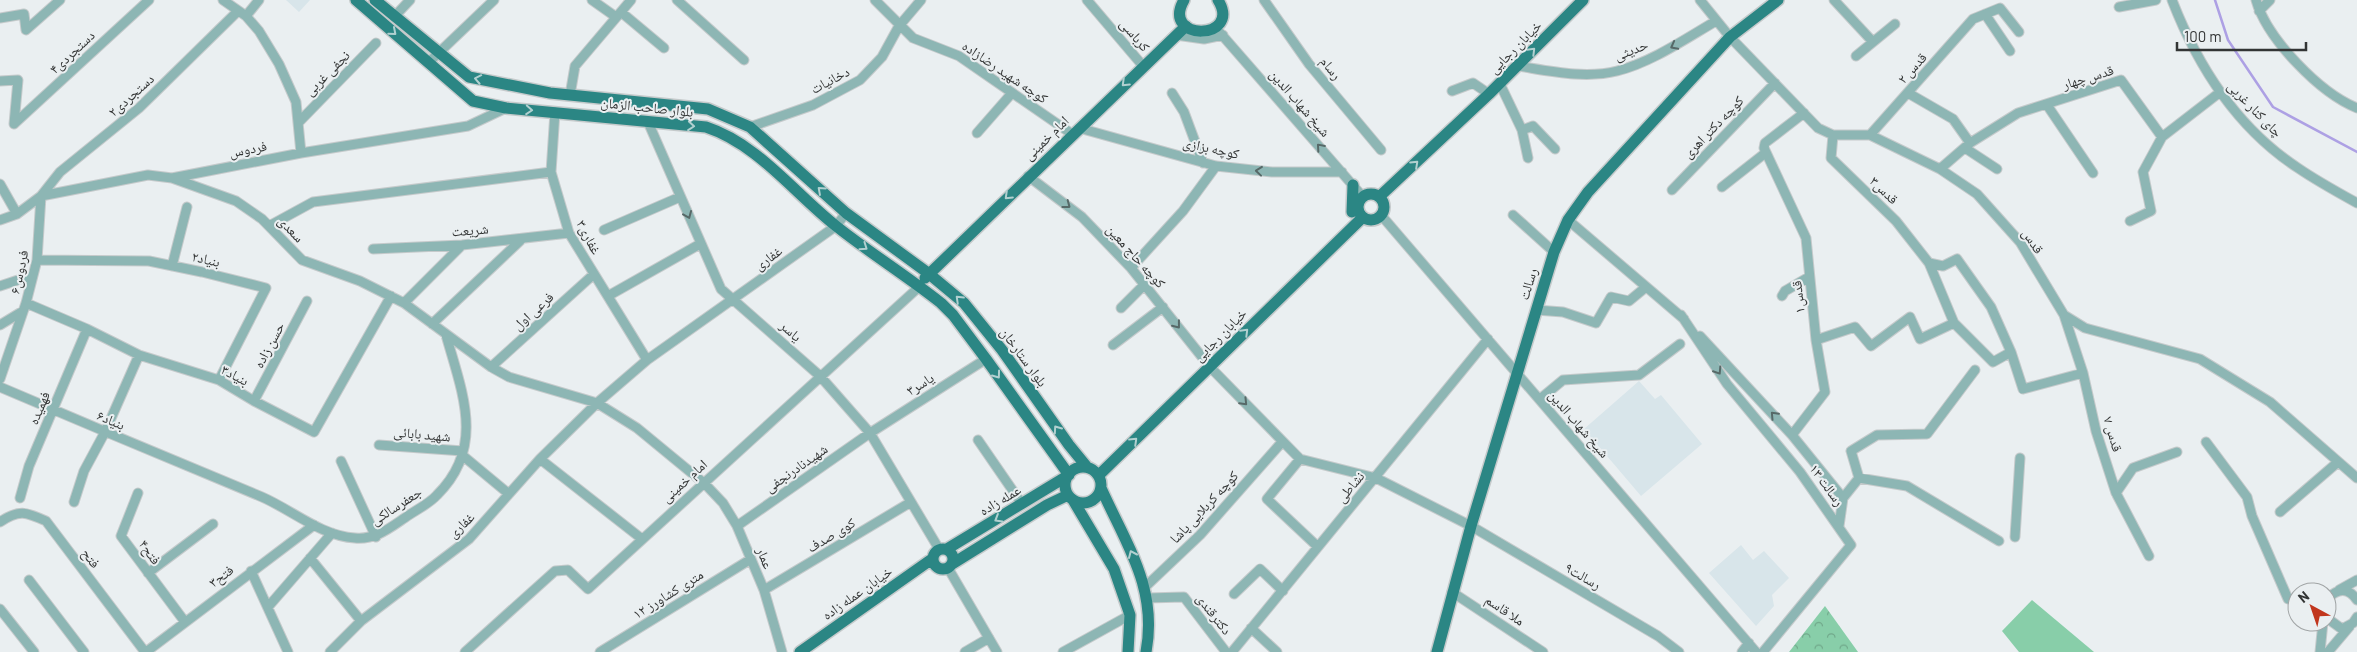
<svg xmlns="http://www.w3.org/2000/svg" width="2357" height="652" viewBox="0 0 2357 652" font-family="Barlow,'Noto Naskh Arabic',sans-serif">
<style>
.built{fill:#d8e5ea}
.park{fill:url(#park-crowns)}
.garden{fill:#88cea9}
.lines{fill:none;stroke-linecap:round;stroke-linejoin:round}
.stream{stroke:#ada0e4;stroke-width:2.5}
.minor-casing{stroke:#c5cacb;stroke-width:11}
.major-casing{stroke:#c5cacb;stroke-width:14}
.minor{stroke:#8db6b4;stroke-width:9}
.major{stroke:#2b8684;stroke-width:11}
.oneway{stroke:#b1d0d0}
.oneway2{stroke:#576968}
.labels{text-anchor:middle;stroke-width:4;stroke-linejoin:round;paint-order:stroke}
.street-label{font-size:14px;fill:#333535;stroke:#eaeff1}
</style>
<defs>
<pattern id="park-crowns" width="20" height="18" patternUnits="userSpaceOnUse" patternTransform="scale(1.25)"><rect width="20" height="18" fill="#88cea9"/><path d="M2 6a3 3 0 1 1 6 0M12 15a3 3 0 1 1 6 0" fill="none" stroke="#70a88a"/></pattern>
</defs>
<rect width="100%" height="100%" fill="#eaeff1"/>
<!-- built -->
<path class="built" d="M286,0H310L299,12Z
M1639,381L1655,399L1661,395L1702,444L1641,496L1584,429Z
M1741,545L1753,560L1764,551L1789,578L1772,595L1774,606L1756,626L1709,573Z"/>
<!-- park -->
<path class="park" d="M1825,606L1858,652H1789Z"/>
<!-- garden -->
<path class="garden" d="M2032,600L2094,652H2019L2002,631Z"/>
<g class="lines">
<!-- stream -->
<path class="stream" d="M2215,0L2228,40L2273,107L2357,152"/>
<defs>
<path id="minor" d="M223,0L246,16L259,31L279,64L296,102L301,153
M592,0L616,17
M677,0L744,60
M875,0L913,38L959,56L1072,134
M1087,0L1143,66
M1264,0L1309,64L1381,150
M1700,0L1730,37L1818,128L1833,135H1870L1940,169L1977,194L2020,242L2064,315L2085,328L2200,359L2270,402L2357,478
M1834,0L1873,42
M2172,0C2198,67 2237,128 2298,168C2317,181 2337,192 2357,203
M2256,0C2267,39 2320,93 2357,108
M2119,7L2156,0
M2259,11L2270,0
M621,12L664,48
M1985,14L2010,51
M246,16L259,0
M394,17L410,0
M0,18L24,14L26,30L60,0
M1215,27L1363,197
M1176,35L1204,39L1223,35
M1856,56L1895,24
M428,63L494,0
M1518,66C1550,71 1585,79 1617,71C1652,62 1685,39 1716,21
M0,81L18,80L14,124
M1500,84L1522,130L1528,158
M1452,91L1473,83L1489,94
M1172,93L1184,112L1203,163
M1908,93L1953,119L1970,143
M570,95L575,66L631,0
M2047,105L2093,173
M555,112L551,172L569,233L647,360
M648,122L721,289L820,376L870,433L939,549
M298,123L376,43
M14,124L149,0
M750,127L813,105L860,80L882,57L899,26L921,0
M1079,128L1216,166L1272,172H1342
M1522,130L1533,126L1555,149
M977,133L1012,93
M1833,135L1831,158L1896,221L1929,263L1954,323L1993,362L2011,352
M1870,135L1973,19L2000,8L2019,32
M2162,137L2219,93
M1965,148L1997,169
M1940,169L1970,143L2018,113L2121,80L2162,137L2143,172L2151,211L2130,221
M1028,176L1082,217L1131,268L1210,367L1300,459L1376,478L1471,526L1658,636L1679,652
M172,178L236,201L262,219L302,260L360,281L404,303L491,367L509,377L597,403L637,428L705,484L723,503L737,526L764,590L782,652
M0,184L17,214
M1722,187L1764,154
M1672,190L1775,83
M41,196L60,172L139,108L238,11
M1381,215L1756,652
M1513,215L1554,252
M0,220L17,214L41,196L148,175L172,178L301,153L468,126L506,108
M1568,220L1684,319
M269,226L313,202L551,172
M604,230L680,197
M373,249L462,245L569,233
M37,260L149,261L202,272L266,288L219,380
M1929,263L1943,266L1957,259L1991,307L2011,352L2023,389L2083,373
M172,266L187,207
M1131,268L1183,211L1216,166
M0,286L33,275
M608,296L700,244
M1782,296L1785,291L1809,277
M26,303L87,329L139,355L219,380L254,401L314,432L391,296
M404,303L462,245
M1121,308L1145,284
M1536,310L1563,312L1596,323L1611,297L1629,301L1646,287
M1681,315L1727,384L1800,472L1851,545L1763,652
M2064,315L2083,373L2096,431L2116,493L2149,556
M432,324L522,239
M0,325L23,311
M1700,336L1792,435L1843,498L1839,526
M1816,340L1855,327L1871,346L1910,317L1920,339L1954,323
M1113,345L1163,307
M491,367L594,274
M0,379L26,303L37,260L41,196
M0,387C87,424 175,461 262,497C292,510 321,536 355,538C377,540 392,526 409,515C418,509 430,503 437,495C486,447 462,392 446,335
M1540,399L1563,380L1639,375L1680,344
M254,401L307,301
M1792,435L1825,392L1816,340L1806,238L1764,148L1765,143L1804,113
M978,440L1022,504
M2206,442L2247,497L2252,516L2288,599
M379,445L463,451
M462,455L509,494
M540,459L642,539
M1300,459L1267,499L1318,547
M341,461L376,537
M1859,478L1851,451L1877,435L1927,434L1975,370
M138,493L121,536L185,622
M2116,493L2133,468L2177,452
M20,498L29,466L87,329
M1843,498L1859,478L1907,486L1999,541
M74,502L84,471L105,432L139,355
M2280,512L2338,462
M0,522C19,509 26,512 46,521L145,652
M737,526L870,433L986,359
M2015,537L2020,458
M310,558L361,621
M948,568L997,652
M251,571L288,652
M148,573L213,524
M29,580L84,652
M1144,588L1200,535L1282,442
M764,590L911,502
M2339,590L2357,580
M1452,592L1543,652
M1234,594L1260,569L1283,591
M1147,598L1184,597L1226,652
M2327,599C2338,588 2348,587 2357,600
M268,607L332,533
M0,609L34,652
M2327,618L2342,629L2353,623L2357,617
M1251,628L1277,652
M146,652L314,525
M330,652L361,621L469,539L540,459L597,403L647,360L836,226L846,213
M465,652L555,571L568,570L588,589L920,286
M600,652L751,559
M965,652L989,638
M1063,652L1130,615
M1232,652L1488,339
M1742,652L1749,643
M2320,652L2323,622
M2328,652L2350,626"/>
<path id="major" d="M356,0L473,101L506,108L706,127C758,144 794,193 836,226C870,253 907,276 941,303L953,315L986,359L1069,475L947,549
M375,0L469,77L550,93L708,109L750,127L846,213L928,273L964,303L1002,350L1069,445L1087,467
M1184,0C1160,42 1243,41 1218,0
M1358 207a13 13 0 1 1 26 0a13 13 0 1 1-26 0Z
M1379,197L1489,94L1583,0
M1352,212L1353,185
M925,278L1186,26
M1065 485a18 18 0 1 1 36 0a18 18 0 1 1-36 0Z
M1099,475L1363,217
M1101,488C1126,544 1158,588 1146,652
M1073,500L1114,569L1130,615L1128,652
M933 559a10 10 0 1 1 20 0a10 10 0 1 1-20 0Z
M952,564L1047,505L1068,495
M800,652L932,559
M1437,652L1471,526L1554,252L1568,220L1588,192L1730,37L1778,0"/>
</defs>
<!-- minor casing -->
<use href="#minor" class="minor-casing"/>
<!-- major casing -->
<use href="#major" class="major-casing"/>
<!-- minor -->
<use href="#minor" class="minor"/>
<!-- major -->
<use href="#major" class="major"/>
</g>
<!-- one-way arrows -->
<defs><path id="oneway-chevron" d="M-2-3.5L2.5 0L-2 3.5" fill="none" stroke-width="1.6" stroke-linecap="round" stroke-linejoin="round" transform="scale(1.25)"/></defs>
<g class="oneway">
<use href="#oneway-chevron" transform="translate(393 32) rotate(41)"/>
<use href="#oneway-chevron" transform="translate(1532 51) rotate(-45)"/>
<use href="#oneway-chevron" transform="translate(478 79) rotate(-169)"/>
<use href="#oneway-chevron" transform="translate(1125 83) rotate(136)"/>
<use href="#oneway-chevron" transform="translate(529 110) rotate(4)"/>
<use href="#oneway-chevron" transform="translate(691 126) rotate(5)"/>
<use href="#oneway-chevron" transform="translate(1415 164) rotate(-43)"/>
<use href="#oneway-chevron" transform="translate(821 190) rotate(-138)"/>
<use href="#oneway-chevron" transform="translate(1008 196) rotate(136)"/>
<use href="#oneway-chevron" transform="translate(864 247) rotate(35)"/>
<use href="#oneway-chevron" transform="translate(959 299) rotate(-136)"/>
<use href="#oneway-chevron" transform="translate(1245 332) rotate(-45)"/>
<use href="#oneway-chevron" transform="translate(997 375) rotate(54)"/>
<use href="#oneway-chevron" transform="translate(1057 429) rotate(-125)"/>
<use href="#oneway-chevron" transform="translate(1134 441) rotate(-44)"/>
<use href="#oneway-chevron" transform="translate(998 519) rotate(149)"/>
<use href="#oneway-chevron" transform="translate(1132 554) rotate(-114)"/>
</g>
<g class="oneway2">
<use href="#oneway-chevron" transform="translate(1674 46) rotate(152)"/>
<use href="#oneway-chevron" transform="translate(1320 147) rotate(-131)"/>
<use href="#oneway-chevron" transform="translate(1259 171) rotate(-174)"/>
<use href="#oneway-chevron" transform="translate(1067 205) rotate(37)"/>
<use href="#oneway-chevron" transform="translate(688 215) rotate(67)"/>
<use href="#oneway-chevron" transform="translate(1177 325) rotate(52)"/>
<use href="#oneway-chevron" transform="translate(1718 371) rotate(57)"/>
<use href="#oneway-chevron" transform="translate(1244 402) rotate(46)"/>
<use href="#oneway-chevron" transform="translate(1774 415) rotate(-133)"/>
</g>
<g class="labels">
<!-- street labels -->
<g class="street-label">
<text transform="translate(1135 35) rotate(50)" y="5">کرباسی</text>
<text transform="translate(1515 47) rotate(-45)" y="5">خیابان رجایی</text>
<text transform="translate(1631 50) rotate(-21)" y="5">حدیثی</text>
<text transform="translate(72 52) rotate(-43)" y="5">دستجردی۴</text>
<text transform="translate(1331 68) rotate(51)" y="5">رسام</text>
<text transform="translate(1912 68) rotate(-48)" y="5">قدس ۲</text>
<text transform="translate(1005 72) rotate(34)" y="5">کوچه شهید رضازاده</text>
<text transform="translate(327 73) rotate(-45)" y="5">نجفی غربی</text>
<text transform="translate(2088 77) rotate(-17)" y="5">قدس چهار</text>
<text transform="translate(830 80) rotate(-28)" y="5">دخانیات</text>
<text transform="translate(131 95) rotate(-42)" y="5">دستجردی۲</text>
<text transform="translate(1300 103) rotate(49)" y="5">شیخ شهاب الدین</text>
<text transform="translate(647 107) rotate(6)" y="5">بلوار صاحب الزمان</text>
<text transform="translate(2255 109) rotate(46)" y="5">چای کنار غربی</text>
<text transform="translate(1713 127) rotate(-46)" y="5">کوچه دکتر اهری</text>
<text transform="translate(1046 138) rotate(-44)" y="5">امام خمینی</text>
<text transform="translate(1211 148) rotate(12)" y="5">کوچه بزازی</text>
<text transform="translate(248 149) rotate(-11)" y="5">فردوس</text>
<text transform="translate(1884 190) rotate(44)" y="5">قدس۳</text>
<text transform="translate(291 229) rotate(46)" y="5">سعدی</text>
<text transform="translate(470 230) rotate(-5)" y="5">شریعت</text>
<text transform="translate(589 237) rotate(62)" y="5">غفاری۳</text>
<text transform="translate(2033 241) rotate(56)" y="5">قدس</text>
<text transform="translate(1136 256) rotate(48)" y="5">کوچه حاج معین</text>
<text transform="translate(768 258) rotate(-36)" y="5">غفاری</text>
<text transform="translate(206 259) rotate(13)" y="5">بنیاد۲</text>
<text transform="translate(19 272) rotate(-78)" y="5">فردوس۶</text>
<text transform="translate(1528 284) rotate(-73)" y="5">رسالت</text>
<text transform="translate(1798 297) rotate(-96)" y="5">قدس۱</text>
<text transform="translate(533 311) rotate(-42)" y="5">فرعی اول</text>
<text transform="translate(791 331) rotate(42)" y="5">یاسر</text>
<text transform="translate(1220 335) rotate(-45)" y="5">خیابان رجایی</text>
<text transform="translate(269 345) rotate(-62)" y="5">حسن زاده</text>
<text transform="translate(1024 357) rotate(54)" y="5">بلوار ستارخان</text>
<text transform="translate(235 375) rotate(28)" y="5">بنیاد۳</text>
<text transform="translate(920 384) rotate(-32)" y="5">یاسر۳</text>
<text transform="translate(39 408) rotate(-67)" y="5">فهمیده</text>
<text transform="translate(111 420) rotate(23)" y="5">بنیاد۶</text>
<text transform="translate(1579 424) rotate(49)" y="5">شیخ شهاب الدین</text>
<text transform="translate(422 434) rotate(5)" y="5">شهید بابائی</text>
<text transform="translate(2113 434) rotate(74)" y="5">قدس ۷</text>
<text transform="translate(796 468) rotate(-35)" y="5">شهیدنادرنجفی</text>
<text transform="translate(684 481) rotate(-42)" y="5">امام خمینی</text>
<text transform="translate(1827 485) rotate(54)" y="5">رسالت ۱۳</text>
<text transform="translate(1350 487) rotate(-50)" y="5">نشاطی</text>
<text transform="translate(1000 500) rotate(-31)" y="5">عمله زاده</text>
<text transform="translate(396 506) rotate(-33)" y="5">جعفرسالکی</text>
<text transform="translate(1204 507) rotate(-47)" y="5">کوچه کربلایی پاشا</text>
<text transform="translate(461 525) rotate(-43)" y="5">غفاری</text>
<text transform="translate(831 535) rotate(-31)" y="5">کوی صدف</text>
<text transform="translate(150 552) rotate(54)" y="5">فتح۴</text>
<text transform="translate(91 558) rotate(53)" y="5">فتح</text>
<text transform="translate(765 558) rotate(68)" y="5">عمار</text>
<text transform="translate(221 576) rotate(-38)" y="5">فتح۳</text>
<text transform="translate(1583 576) rotate(30)" y="5">رسالت۹</text>
<text transform="translate(857 593) rotate(-35)" y="5">خیابان عمله زاده</text>
<text transform="translate(668 594) rotate(-32)" y="5">۱۲ متری کشاورز</text>
<text transform="translate(1505 610) rotate(34)" y="5">ملا قاسم</text>
<text transform="translate(1214 614) rotate(52)" y="5">دکترقندی</text>
</g>
</g>
<!-- north arrow -->
<g transform="translate(2312 607) rotate(320)"><circle r="24" fill="#eaeff1" stroke="#a1a5a6"/>
<path d="M0-4L9 19L0 12L-9 19Z" fill="#c1361d"/>
<text y="-8" font-size="14" font-weight="bold" text-anchor="middle" fill="#333535">N</text>
</g>
<!-- scale -->
<path d="M2177 42v8h129v-8" fill="none" stroke="#333535" stroke-width="2.5"/>
<text x="2184" y="42" font-size="15" fill="#333535" stroke="#eaeff1" stroke-width="4" paint-order="stroke">100 m</text>
</svg>
